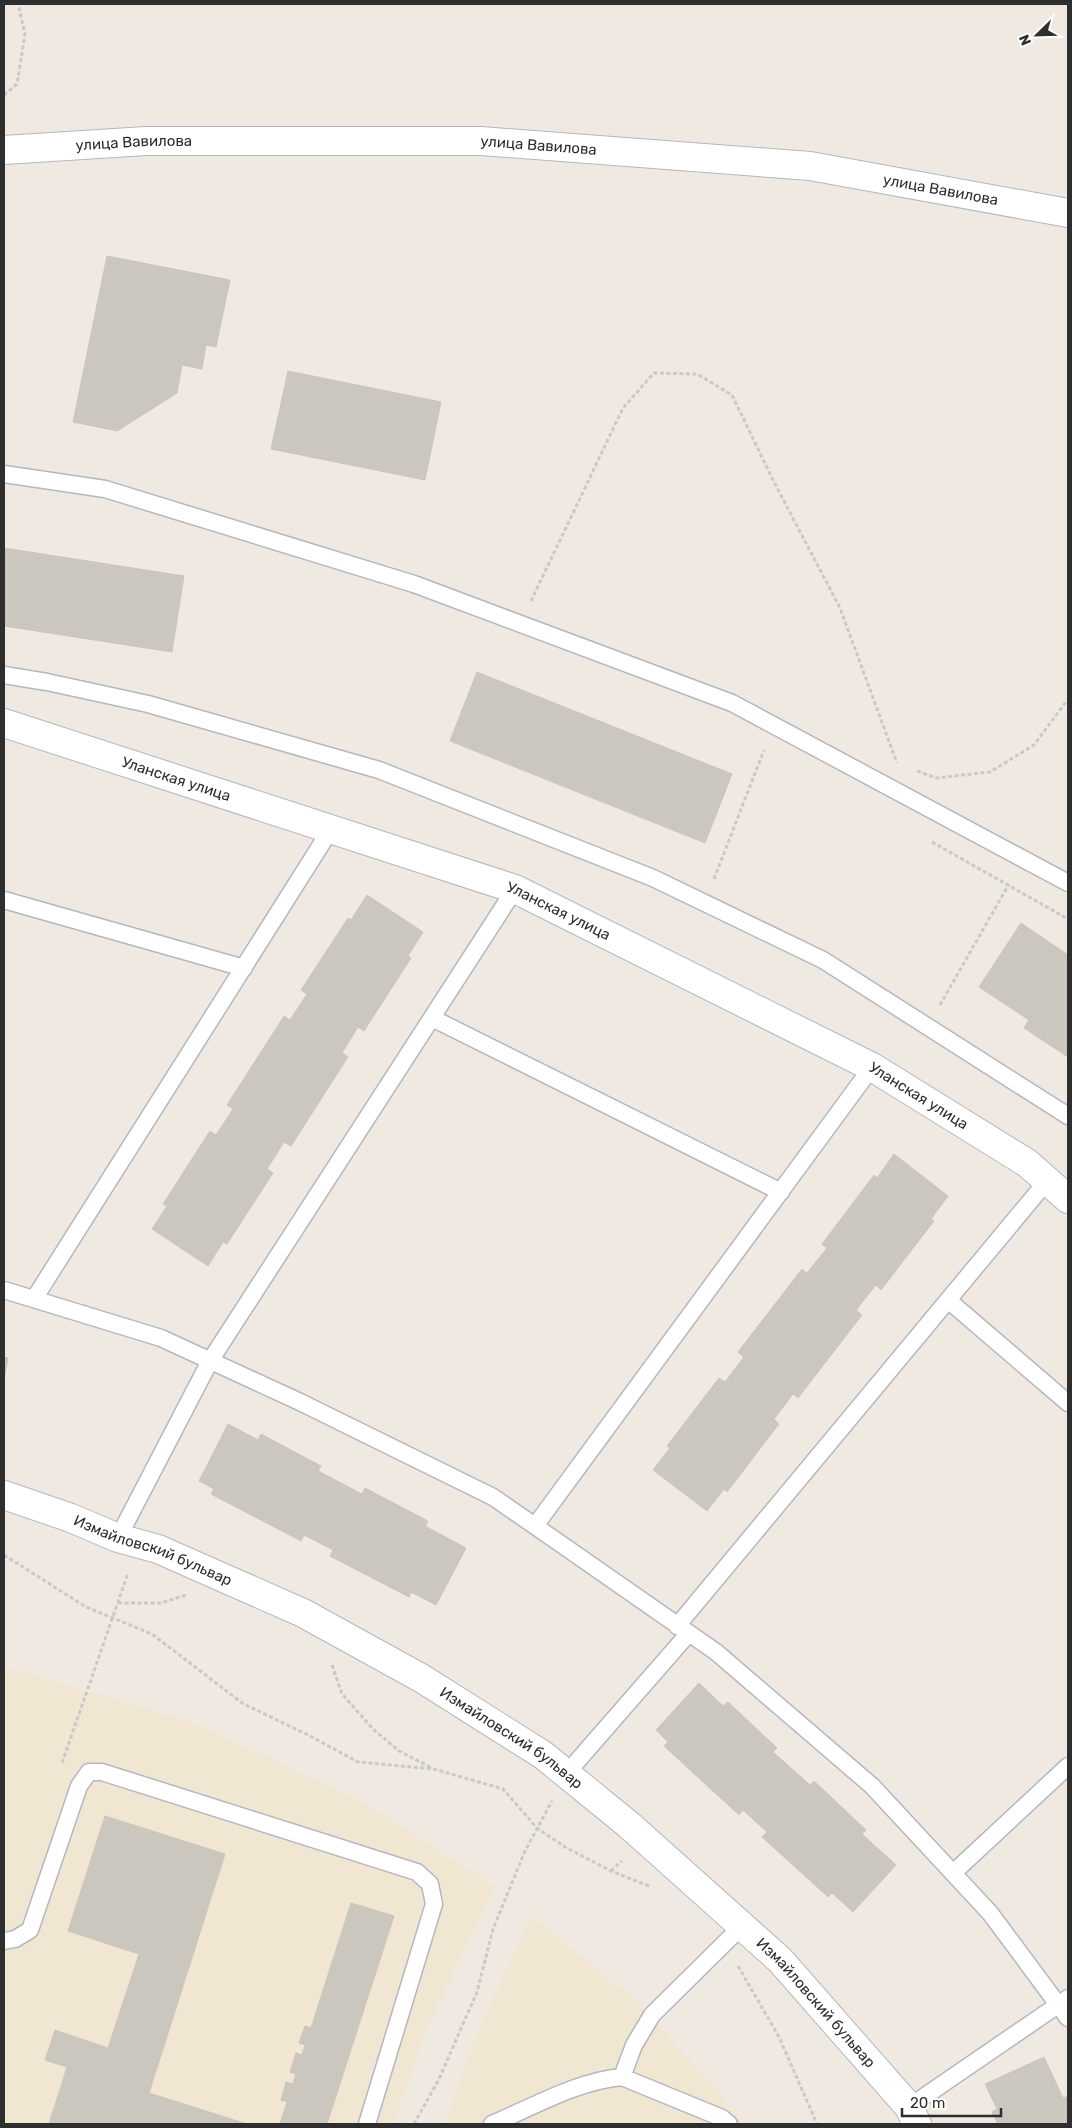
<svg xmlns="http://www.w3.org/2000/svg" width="1072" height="2128" viewBox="0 0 1072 2128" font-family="Rubik,sans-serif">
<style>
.education{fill:#f0e6d1}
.building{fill:#cbc7bf;stroke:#cbc5ba}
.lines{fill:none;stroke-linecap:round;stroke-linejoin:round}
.lane-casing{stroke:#b4b7c1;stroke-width:19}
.street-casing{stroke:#b4b7c1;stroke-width:30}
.secondary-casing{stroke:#b4b7c1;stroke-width:30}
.path{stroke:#c9c9c9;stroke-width:3;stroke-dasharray:4 2.5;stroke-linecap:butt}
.lane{stroke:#fff;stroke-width:16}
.street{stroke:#fff;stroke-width:28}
.secondary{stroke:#fff;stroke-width:28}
.labels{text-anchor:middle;stroke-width:5;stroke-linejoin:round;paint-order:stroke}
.street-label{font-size:15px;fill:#2e2e2e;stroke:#fff}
</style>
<rect width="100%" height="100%" fill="#efe9e1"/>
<!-- education -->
<path class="education" d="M4,1666L195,1724L361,1801L495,1886L429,2023L393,2124H4Z
M531,1916L634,1999L707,2078L744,2124H445L477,2034Z"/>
<!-- building -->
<path class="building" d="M107,256L230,280L216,347L206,345L202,369L182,365L177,393L117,431L73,422Z
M288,371L441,402L425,480L271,449Z
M4,548L184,576L172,652L4,626Z
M477,672L732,774L705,843L450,741Z
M367,895L423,932L408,956L411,958L364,1031L358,1027L342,1053L348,1057L291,1146L284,1142L267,1169L273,1173L227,1244L223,1242L208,1266L152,1229L167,1206L163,1204L210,1131L216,1135L233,1109L227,1105L284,1016L290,1020L307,994L301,990L348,918L351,920Z
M1021,923L1068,955V1057L1024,1028L1029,1020L979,987Z
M894,1154L948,1196L931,1219L934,1221L881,1290L876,1285L856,1310L862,1315L798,1398L793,1394L774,1419L779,1424L727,1492L724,1489L707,1511L653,1470L670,1448L667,1446L719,1378L725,1382L744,1357L738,1352L802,1269L807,1273L827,1248L822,1244L874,1175L877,1178Z
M4,1357L8,1358L4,1379Z
M228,1424L258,1440L261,1434L321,1466L318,1471L362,1494L365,1488L428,1521L425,1526L466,1548L436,1605L411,1592L409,1597L330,1556L333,1550L304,1535L301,1541L211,1494L214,1489L199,1481Z
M699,1683L723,1706L728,1702L777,1748L773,1752L810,1785L814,1781L866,1830L862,1834L896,1865L853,1912L832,1893L828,1897L762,1837L767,1832L743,1810L739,1815L664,1746L668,1742L656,1730Z
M105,1816L225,1854L149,2093L247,2124H49L67,2067L45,2060L55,2030L108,2048L139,1954L68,1931Z
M351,1903L394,1916L327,2124H280L287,2102L281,2100L286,2082L293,2084L296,2074L290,2072L296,2053L302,2055L305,2045L299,2043L305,2026L311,2028Z
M1044,2057L1063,2098L1068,2096V2124H998L992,2112L997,2109L985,2084Z"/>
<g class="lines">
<defs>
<path id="lane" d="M4,474L105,489L414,584L732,703L1068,883
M4,675L47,682L148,704L379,770L653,878L823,960L1068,1116
M4,900L244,968
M432,1018L781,1192
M4,1290L161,1338L300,1402L493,1497L535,1526L716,1652L872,1786L990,1913L1068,2018
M34,1299L331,829
M948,1300L1068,1403
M535,1526L872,1067
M118,1538L210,1361L515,889
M677,1626L1047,1181
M566,1774L689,1633
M953,1873L1068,1766
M4,1941L15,1939L30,1930L79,1786L89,1772H102L417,1872L430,1884L434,1904L367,2124
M622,2077L634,2045L652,2015L742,1926
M909,2107L1068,1998
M492,2124C533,2107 577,2081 622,2077L722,2118L729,2124"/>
<g id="street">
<path id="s1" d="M4,723L515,889L872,1067L1027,1163L1068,1199"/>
<path id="s2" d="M4,1495L71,1518L118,1538L158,1549L303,1613L421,1678L543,1755L629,1825L780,1960L909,2107L917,2124"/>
</g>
<g id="secondary">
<path id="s3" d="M4,150L146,141H481L810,166L1068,213"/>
</g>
</defs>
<!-- lane casing -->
<use href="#lane" class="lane-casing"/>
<!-- street casing -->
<use href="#street" class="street-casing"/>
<!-- secondary casing -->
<use href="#secondary" class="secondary-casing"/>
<!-- path -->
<path class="path" d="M4,95L17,84L25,34L18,4
M531,601L623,408L654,373L697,374L732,395L773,480L840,608L897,763
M917,771L936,778L990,772L1034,745L1068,699
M932,842L1068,919
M714,879L764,750
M940,1005L1009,884
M4,1555L86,1607L152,1634L242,1703L310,1736L358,1762L434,1769L503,1789L537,1828L565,1847L611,1871L649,1886
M118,1603H161L186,1595
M332,1665L342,1694L374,1730L399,1751L432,1768
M62,1763L128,1573
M611,1871L622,1861
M738,1966L779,2037L817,2124
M414,2124L439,2079L477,1992L493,1929L525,1851L552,1801"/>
<!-- lane -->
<use href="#lane" class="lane"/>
<!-- street -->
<use href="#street" class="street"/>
<!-- secondary -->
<use href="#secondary" class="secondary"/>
</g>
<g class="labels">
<!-- street labels -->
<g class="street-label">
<text dy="5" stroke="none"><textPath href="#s3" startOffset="130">улица Вавилова</textPath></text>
<text dy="5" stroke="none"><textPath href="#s3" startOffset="535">улица Вавилова</textPath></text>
<text dy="5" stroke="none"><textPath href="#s3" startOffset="940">улица Вавилова</textPath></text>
<text dy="5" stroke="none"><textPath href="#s1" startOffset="181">Уланская улица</textPath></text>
<text dy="5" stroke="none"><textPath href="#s1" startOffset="586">Уланская улица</textPath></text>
<text dy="5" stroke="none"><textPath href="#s1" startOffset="991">Уланская улица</textPath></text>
<text dy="5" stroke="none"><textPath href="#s2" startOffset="159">Измайловский бульвар</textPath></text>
<text dy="5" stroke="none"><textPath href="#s2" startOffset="565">Измайловский бульвар</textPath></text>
<text dy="5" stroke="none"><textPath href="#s2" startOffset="970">Измайловский бульвар</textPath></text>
</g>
</g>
<!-- border -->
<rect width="1072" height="2128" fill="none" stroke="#2e2e2e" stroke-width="10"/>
<!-- north arrow -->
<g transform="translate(1037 35) rotate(247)" stroke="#ffffff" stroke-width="4" paint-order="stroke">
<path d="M0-4L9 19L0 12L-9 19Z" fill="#2e2e2e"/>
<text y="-8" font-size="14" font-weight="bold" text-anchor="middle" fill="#2e2e2e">N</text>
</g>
<!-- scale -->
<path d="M902 2108v8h99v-8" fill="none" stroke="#2e2e2e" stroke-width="2.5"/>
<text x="910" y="2108" font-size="15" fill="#2e2e2e" stroke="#ffffff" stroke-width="4" paint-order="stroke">20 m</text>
</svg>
